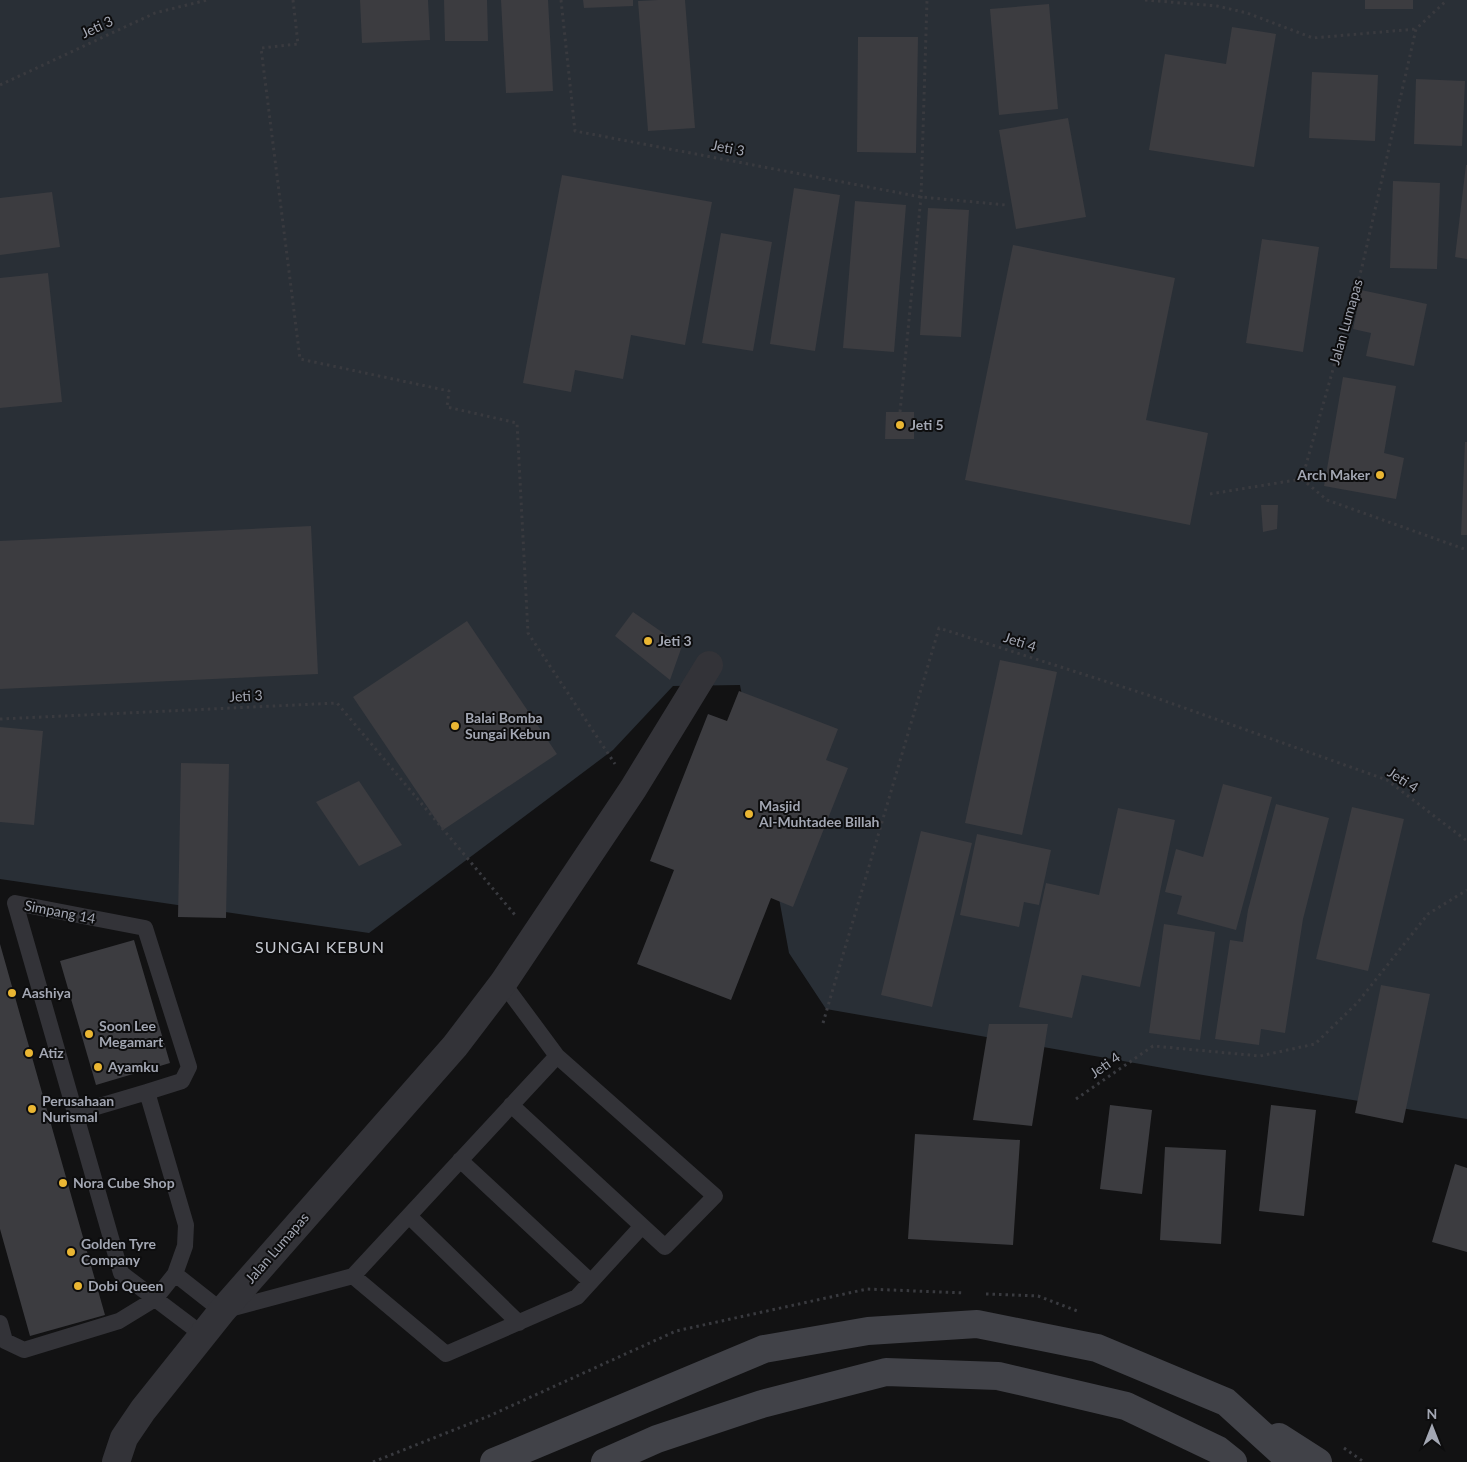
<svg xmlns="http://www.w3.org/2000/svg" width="1467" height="1462" viewBox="0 0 1467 1462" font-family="Lato,sans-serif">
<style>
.water{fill:#292f36}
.building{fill:#3c3c40}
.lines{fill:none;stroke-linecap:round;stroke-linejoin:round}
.path{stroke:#393a3f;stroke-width:3;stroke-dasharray:2.5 4;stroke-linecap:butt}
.service{stroke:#333338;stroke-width:16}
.minor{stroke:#333338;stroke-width:28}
.secondary{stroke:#414248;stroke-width:28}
.poi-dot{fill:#eab633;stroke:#0d0d0e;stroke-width:2}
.labels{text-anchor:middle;stroke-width:4;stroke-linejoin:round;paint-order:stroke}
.street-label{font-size:14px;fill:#a3a7b3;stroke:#0d0d0e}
.poi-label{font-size:14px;font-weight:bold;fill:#a3a7b3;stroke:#0d0d0e;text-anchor:start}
.quarter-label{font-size:16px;letter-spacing:1px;fill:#c4c7cf;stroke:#0d0d0e}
</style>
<rect width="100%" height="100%" fill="#121213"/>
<!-- water -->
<path class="water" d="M0,0H1467V1119L1203,1075L826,1009L789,953L740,685L673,686L613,750L369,933L0,879Z"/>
<!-- building -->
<path class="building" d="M360,0H428L430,40L362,43Z
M444,0H487L488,41H445Z
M501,0H548L553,91L506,93Z
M583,0H633V6L584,8Z
M658,0H685L695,128L648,131L638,1Z
M1365,0H1413V9H1365Z
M1049,4L1058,109L999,115L990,9Z
M1232,27L1276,34L1254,167L1149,150L1165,54L1226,64Z
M858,37H918L916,153L857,152Z
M1312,72L1378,75L1375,141L1309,138Z
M1416,79L1465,81L1462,146L1414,144Z
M1068,118L1086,217L1016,229L999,130Z
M1466,165H1467V259L1455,257Z
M562,175L712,202L685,345L631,335L623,379L575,370L571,392L523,383Z
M1393,181L1440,183L1437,269L1390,268Z
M794,188L840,195L815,351L770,344Z
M52,192L60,247L0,255V198Z
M855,201L906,205L894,352L843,348Z
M928,208L969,210L961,337L920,335Z
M721,233L772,242L753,351L702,343Z
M1262,239L1319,247L1303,352L1246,343Z
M1013,245L1175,278L1146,420L1208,433L1190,525L965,480Z
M48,273L62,402L0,408V278Z
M1361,290L1427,304L1414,366L1366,356L1371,333L1353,329Z
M1343,377L1396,386L1384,453L1404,458L1396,499L1324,486Z
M886,412H914V439H885Z
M1465,442H1467V535H1461Z
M1261,505H1278L1277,529L1263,532Z
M311,526L318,674L0,689V541Z
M633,612L682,646L670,680L615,636Z
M467,621L557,754L443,830L353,697Z
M1000,660L1057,672L1022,835L965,823Z
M739,691L838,729L826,760L848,768L793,907L771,898L731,1000L637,964L674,870L650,861L708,714L727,721Z
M0,727L43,731L34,825L0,822Z
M181,763L229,764L226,918L178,917Z
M359,781L402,845L359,866L316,802Z
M1223,784L1272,797L1236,930L1177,914L1182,896L1165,892L1176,849L1203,857Z
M1276,804L1329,818L1303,919L1285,1033L1261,1029L1259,1045L1215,1039L1230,940L1243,942L1248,910Z
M1352,807L1404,819L1368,971L1316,959Z
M1118,808L1175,820L1140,987L1082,975L1072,1018L1019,1007L1046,883L1099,895Z
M921,831L972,843L932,1007L881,995Z
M977,834L1051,850L1039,905L1024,902L1019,927L960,915Z
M1164,924L1215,932L1200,1040L1149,1033Z
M134,940L170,1063L96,1085L60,961Z
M0,944L105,1315L30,1336L0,1229Z
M1381,985L1430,994L1403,1123L1355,1113Z
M989,1024H1048L1032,1126L973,1120Z
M1110,1105L1152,1110L1142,1194L1100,1189Z
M1271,1105L1316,1110L1304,1216L1259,1211Z
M915,1134L1020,1140L1013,1245L908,1239Z
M1165,1147L1226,1150L1221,1244L1160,1240Z
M1455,1164L1467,1168V1252L1432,1242Z"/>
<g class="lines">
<!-- path -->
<path class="path" d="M293,0L298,44L261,48L300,359L449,391L447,407L517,423L528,633L615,764
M561,0L575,131L921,197L1006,205
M1145,0L1217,6L1247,13L1313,38L1416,29
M0,85L155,13L207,0
M900,412L921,197L927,0
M1302,479L1362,267L1416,29L1447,0
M1302,479L1327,500L1467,550
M1210,494L1302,479
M0,719L337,703L515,915
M823,1023L939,628L1148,695L1387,780L1467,841
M1076,1099L1153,1046L1260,1056L1315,1044L1358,1002L1428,914L1467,890
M986,1294L1038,1296L1080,1312
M1344,1448L1364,1462
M373,1462L489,1416L676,1331L867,1289L965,1293"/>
<!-- service -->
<path class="service" d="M503,983L557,1056L715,1196L665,1247L511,1105
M76,1113L147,1092
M460,1160L590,1281
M409,1216L519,1323
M353,1276L446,1354L577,1297L642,1226
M0,1323L5,1341L24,1350L119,1321L155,1299L175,1274
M203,1335L121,1273L15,903L145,928L189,1067L182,1081L147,1092L186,1225L185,1246L175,1274L222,1311L353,1276L557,1056"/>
<!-- minor -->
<path class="minor" d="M116,1462L124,1438L143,1410L222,1311L455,1046L503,983L633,789L709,665"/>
<!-- secondary -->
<path class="secondary" d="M1279,1437L1318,1462
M494,1462L764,1349L868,1331L977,1324L1097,1348L1226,1402L1292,1462
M605,1462L657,1439L762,1404L886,1372L998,1376L1126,1406L1218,1450L1233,1462"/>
</g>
<!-- markers -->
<g class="poi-dot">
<circle cx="900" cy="425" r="5"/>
<circle cx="1380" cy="475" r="5"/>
<circle cx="648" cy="641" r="5"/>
<circle cx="455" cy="726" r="5"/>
<circle cx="749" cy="814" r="5"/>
<circle cx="12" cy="993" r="5"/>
<circle cx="89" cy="1034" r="5"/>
<circle cx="29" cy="1053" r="5"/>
<circle cx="98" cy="1067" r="5"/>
<circle cx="32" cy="1109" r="5"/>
<circle cx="63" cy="1183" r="5"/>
<circle cx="71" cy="1252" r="5"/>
<circle cx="78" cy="1286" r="5"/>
</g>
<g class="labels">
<!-- street labels -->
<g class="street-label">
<text transform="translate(97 27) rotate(-25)" y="5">Jeti 3</text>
<text transform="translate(728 148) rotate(11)" y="5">Jeti 3</text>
<text transform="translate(1346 322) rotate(-74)" y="5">Jalan Lumapas</text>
<text transform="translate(1020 642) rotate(18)" y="5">Jeti 4</text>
<text transform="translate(246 696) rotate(-3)" y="5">Jeti 3</text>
<text transform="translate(1403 780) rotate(33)" y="5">Jeti 4</text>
<text transform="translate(60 912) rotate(11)" y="5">Simpang 14</text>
<text transform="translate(1105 1065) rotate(-35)" y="5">Jeti 4</text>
<text transform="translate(277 1248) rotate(-49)" y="5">Jalan Lumapas</text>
</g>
<!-- poi labels -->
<g class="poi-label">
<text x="910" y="430">Jeti 5</text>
<text x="1370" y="480" text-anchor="end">Arch Maker</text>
<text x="658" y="646">Jeti 3</text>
<text x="465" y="723">Balai Bomba<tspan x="465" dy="16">Sungai Kebun</tspan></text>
<text x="759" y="811">Masjid<tspan x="759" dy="16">Al-Muhtadee Billah</tspan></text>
<text x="22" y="998">Aashiya</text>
<text x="99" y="1031">Soon Lee<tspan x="99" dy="16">Megamart</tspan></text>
<text x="39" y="1058">Atiz</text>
<text x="108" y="1072">Ayamku</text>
<text x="42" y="1106">Perusahaan<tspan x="42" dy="16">Nurismal</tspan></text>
<text x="73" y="1188">Nora Cube Shop</text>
<text x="81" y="1249">Golden Tyre<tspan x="81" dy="16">Company</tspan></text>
<text x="88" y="1291">Dobi Queen</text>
</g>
<!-- quarter labels -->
<g class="quarter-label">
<text x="320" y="953">SUNGAI KEBUN</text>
</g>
</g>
<!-- north arrow -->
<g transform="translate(1432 1427)" stroke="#0d0d0e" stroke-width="4" paint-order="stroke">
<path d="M0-4L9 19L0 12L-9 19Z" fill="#a3a7b3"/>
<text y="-8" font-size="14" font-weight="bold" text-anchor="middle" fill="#a3a7b3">N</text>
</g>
</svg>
